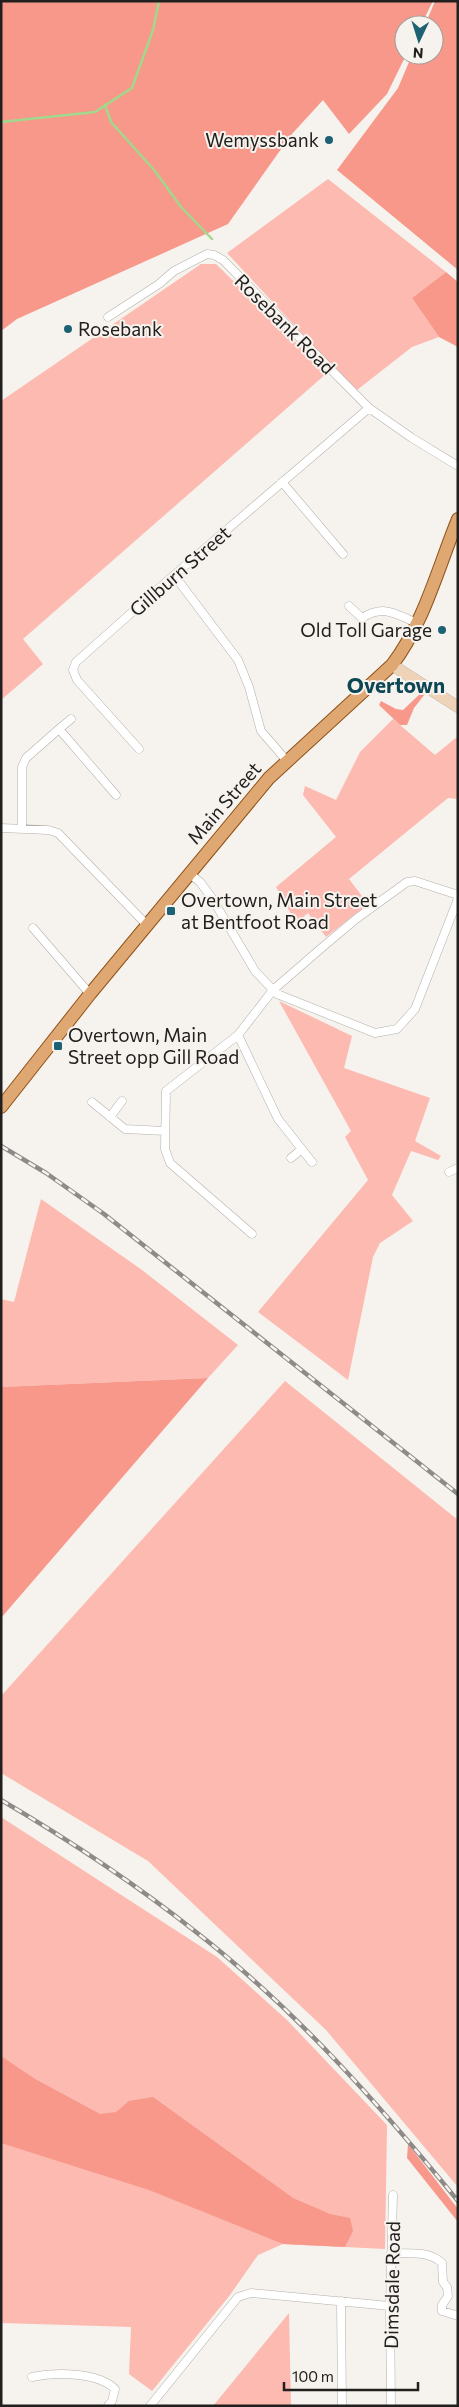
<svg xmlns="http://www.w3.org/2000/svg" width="459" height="2407" viewBox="0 0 459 2407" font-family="Commissioner,sans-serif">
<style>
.green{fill:#fdbab0}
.forest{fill:#f7988b}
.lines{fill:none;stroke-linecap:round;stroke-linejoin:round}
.stream{stroke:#a1d88c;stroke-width:2.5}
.minor-casing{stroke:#b3b0aa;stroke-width:9}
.secondary-casing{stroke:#b3b0aa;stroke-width:12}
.primary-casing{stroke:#8f5218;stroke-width:14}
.minor{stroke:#fff;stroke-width:8}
.secondary{stroke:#efd3b8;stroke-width:11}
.primary{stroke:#dfa772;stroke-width:12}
.rail-casing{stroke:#8d8a87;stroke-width:4.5}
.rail{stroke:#f6f2ed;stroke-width:2.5;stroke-dasharray:8;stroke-linecap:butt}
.poi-dot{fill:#1d6274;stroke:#f6f2ed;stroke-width:2}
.labels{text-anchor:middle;stroke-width:4;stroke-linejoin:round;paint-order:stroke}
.poi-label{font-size:19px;fill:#21201e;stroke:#f6f2ed;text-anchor:start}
.street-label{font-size:19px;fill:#21201e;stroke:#f6f2ed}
.quarter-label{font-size:21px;font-weight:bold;fill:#0d4654;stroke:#f6f2ed}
</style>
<rect width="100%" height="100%" fill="#f6f2ed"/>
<!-- green -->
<path class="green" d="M328,179L446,272L412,298L439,337L412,347L357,390L333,367L227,253Z
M201,264H216L327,373L23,639L43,664L1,700V401Z
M393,719L435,755L458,736V799L448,798L349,879L368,904L326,937L308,913L296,923L276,887L336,837L303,795L305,786L336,800L360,752Z
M279,1001L352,1036L344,1068L430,1098L415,1141L441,1156L438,1160L411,1151L392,1195L413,1221L380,1243L373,1257L348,1380L258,1312L368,1180L345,1137L351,1131Z
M41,1199L142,1270L238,1345L208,1378L1,1387V1299L14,1302Z
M285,1381L458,1520V2187L326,2030L148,1861L1,1773V1696Z
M1,1817L217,1957L287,2020L387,2125L385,2249L283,2244L258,2255L230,2295L152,2391L129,2374L131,2327L1,2323Z
M289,2313L291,2406H213L222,2395Z"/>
<!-- forest -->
<path class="forest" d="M1,1H433L421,25H404V55H406L387,94L349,134L323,100L291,135L228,224L17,319L1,331Z
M435,1H458V270L337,170L398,88L412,55H434V25H425Z
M446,272L458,282V347L439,337L412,298Z
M422,692L425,694L414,708L407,725H400L379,705L381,701L396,709L403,710Z
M208,1378L1,1618V1387Z
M1,2056L35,2079L100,2114L116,2112L129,2101L153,2097L293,2198L330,2214L350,2218L353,2231L345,2247L283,2244L149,2190L1,2143Z
M408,2144L458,2209V2222L407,2158Z"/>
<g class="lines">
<!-- stream -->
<path class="stream" d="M105,105L111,122L155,171L181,207L212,239
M1,122L95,112L132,88L153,30L159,1"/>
<defs>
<path id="minor" d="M108,317L159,284L174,271L207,254L214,255L223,260L369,408L412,438L458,466
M282,482L343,554
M174,575L238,660L249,687L261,731L287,761
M349,606L362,618C384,604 395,614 417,623
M71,719L59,729L116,795
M139,749L77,680L73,670L76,662L174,575L369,408
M1,828L48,830L58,833L147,925
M22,829V767L26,758L59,729
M189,873L200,882L212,898L255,971L277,994L375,1033L397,1029L415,1009L458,899
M33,928L90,994
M238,1035L278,1119L312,1162
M92,1102L125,1129L165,1131
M110,1117L122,1101
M291,1158L302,1149
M449,1172L458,1168
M252,1234L170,1163L165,1149L166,1091L238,1035L273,990L325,945L356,919L407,882L415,881L458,895
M391,2253C409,2254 428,2250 442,2263L443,2282L447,2287L448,2296L442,2305V2311L458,2316
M341,2301L342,2406
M32,2377C55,2372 98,2372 115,2389L112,2401L108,2406
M150,2406L238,2297L251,2293L390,2306
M391,2406L390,2306L393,2195"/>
<path id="secondary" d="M392,665L458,707"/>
<path id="primary" d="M1,1107L90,994L269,778L392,665C424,623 438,568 458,519"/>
</defs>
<!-- minor casing -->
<use href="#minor" class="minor-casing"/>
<!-- secondary casing -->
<use href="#secondary" class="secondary-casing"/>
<!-- primary casing -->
<use href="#primary" class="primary-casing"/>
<!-- minor -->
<use href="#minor" class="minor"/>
<!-- secondary -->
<use href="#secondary" class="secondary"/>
<!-- primary -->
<use href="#primary" class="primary"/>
<defs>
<path id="rail" d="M1,1146L46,1173L104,1214L458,1494
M1,1800C69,1840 134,1883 196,1932C295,2009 379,2104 458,2201"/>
</defs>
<!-- rail casing -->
<use href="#rail" class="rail-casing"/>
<!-- rail -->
<use href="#rail" class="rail"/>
</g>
<!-- markers -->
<g class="poi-dot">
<circle cx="329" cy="140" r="5"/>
<circle cx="68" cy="329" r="5"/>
<circle cx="442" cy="630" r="5"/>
<rect x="166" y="906" width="10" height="10" rx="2.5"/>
<rect x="53" y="1041" width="10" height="10" rx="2.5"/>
</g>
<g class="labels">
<!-- poi labels -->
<g class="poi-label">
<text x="319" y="147" text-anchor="end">Wemyssbank</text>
<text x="78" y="336">Rosebank</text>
<text x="432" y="637" text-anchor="end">Old Toll Garage</text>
<text x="181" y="907">Overtown, Main Street<tspan x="181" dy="22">at Bentfoot Road</tspan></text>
<text x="68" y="1042">Overtown, Main<tspan x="68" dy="22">Street opp Gill Road</tspan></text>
</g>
<!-- street labels -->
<g class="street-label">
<text transform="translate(285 324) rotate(45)" y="7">Rosebank Road</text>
<text transform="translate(180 571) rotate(-41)" y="7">Gillburn Street</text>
<text transform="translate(224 803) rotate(-49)" y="7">Main Street</text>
<text transform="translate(392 2285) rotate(-89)" y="7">Dimsdale Road</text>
</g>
<!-- quarter labels -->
<g class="quarter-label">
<text x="396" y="693">Overtown</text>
</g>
</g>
<!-- border -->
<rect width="459" height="2407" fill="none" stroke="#21201e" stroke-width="5"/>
<!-- north arrow -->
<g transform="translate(419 40) rotate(184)"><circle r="24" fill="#f6f2ed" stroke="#a19e9a"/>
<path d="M0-4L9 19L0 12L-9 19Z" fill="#1d6274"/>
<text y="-8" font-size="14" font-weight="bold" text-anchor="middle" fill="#21201e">N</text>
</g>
<!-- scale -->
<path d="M284 2382v8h134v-8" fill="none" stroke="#21201e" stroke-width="2.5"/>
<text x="292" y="2382" font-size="15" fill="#21201e" stroke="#f6f2ed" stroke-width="4" paint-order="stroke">100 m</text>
</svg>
